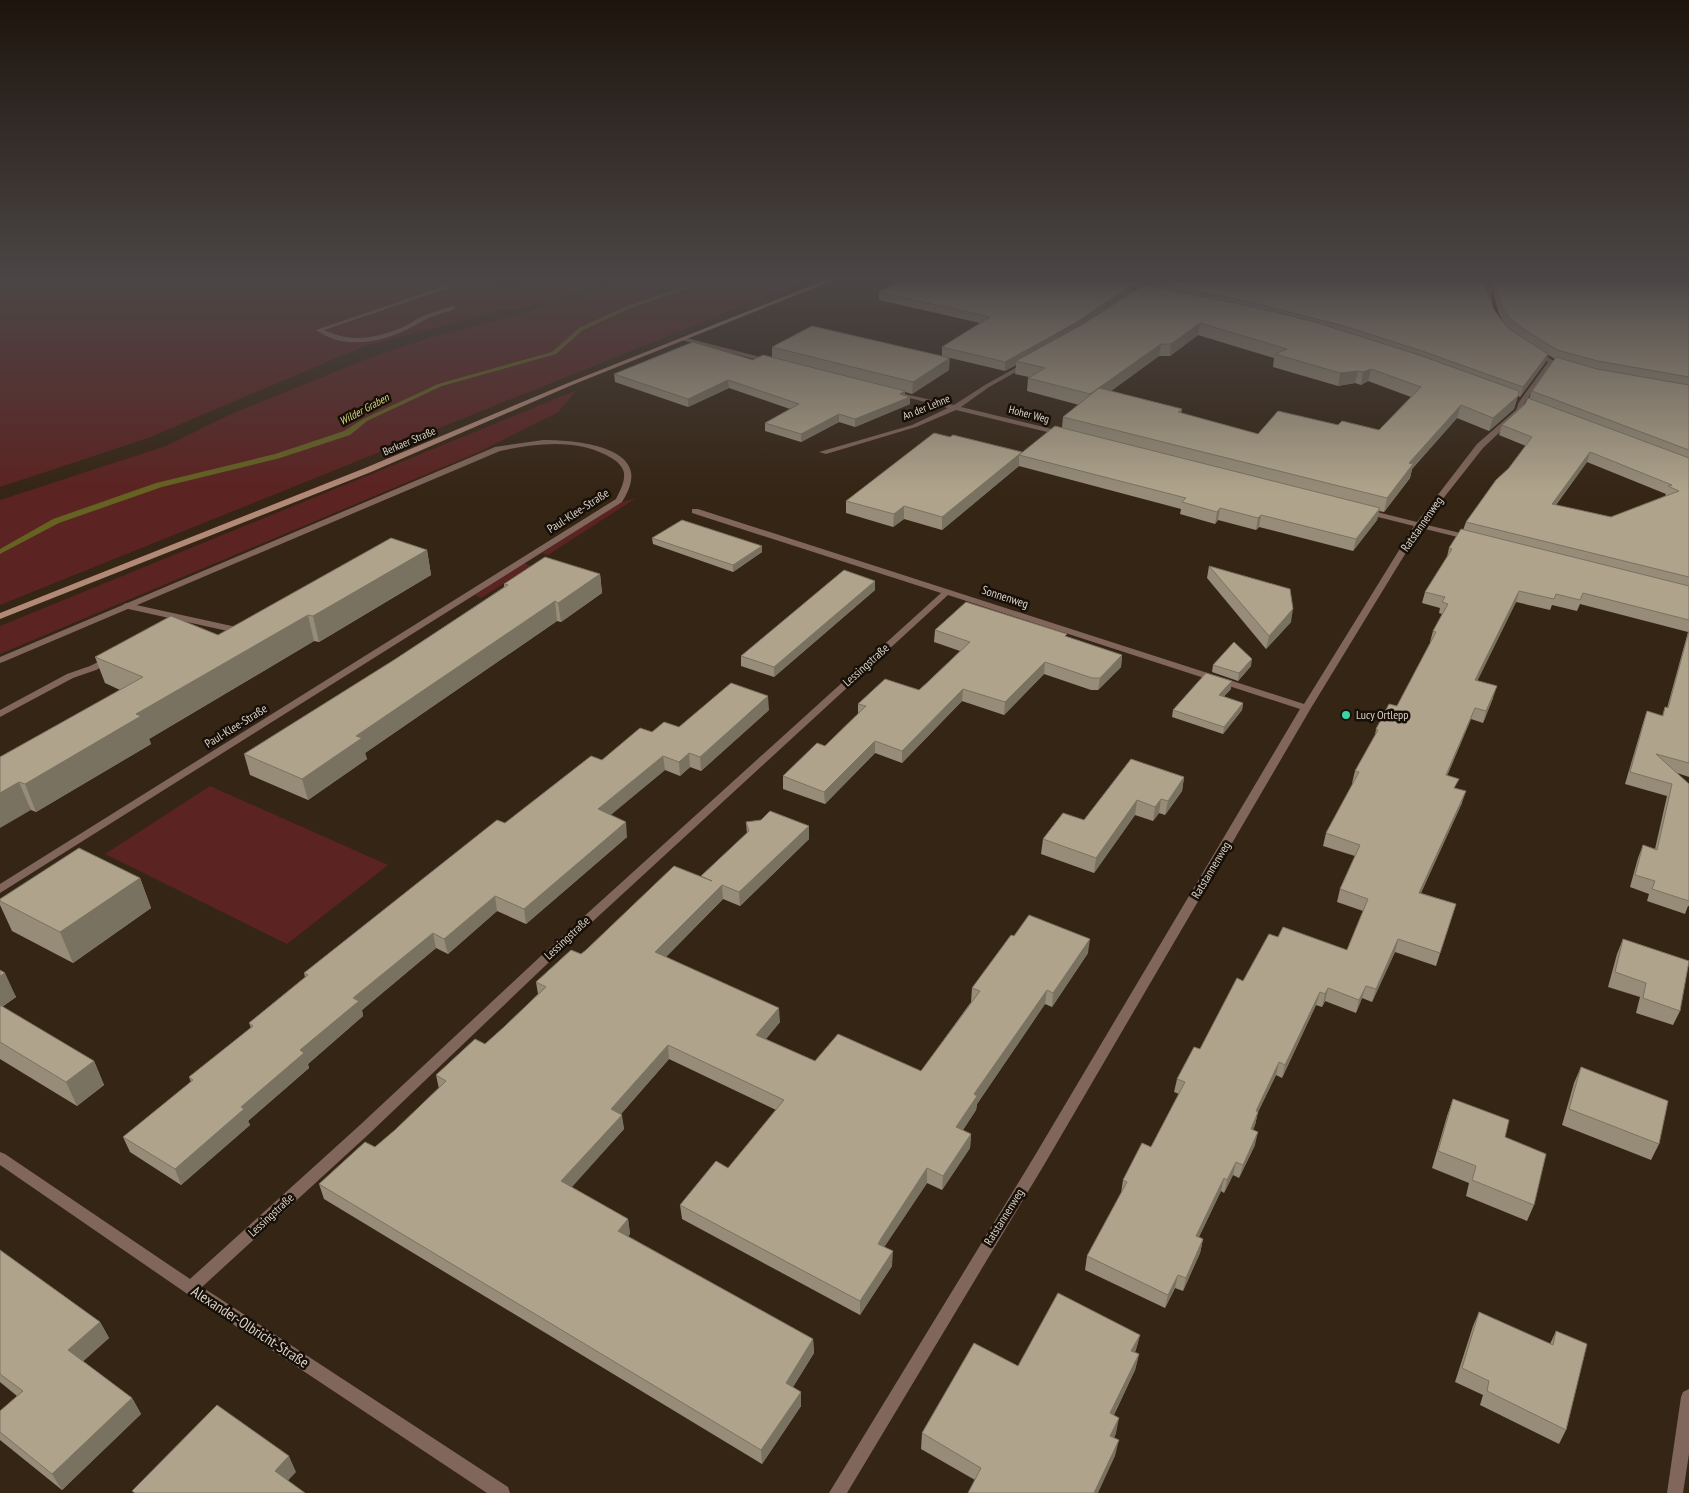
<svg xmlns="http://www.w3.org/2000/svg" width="1689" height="1493" viewBox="0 0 1689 1493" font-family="'PT Sans Narrow',sans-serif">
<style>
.green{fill:#5b2322}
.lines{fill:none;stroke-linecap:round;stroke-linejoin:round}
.stream{fill:#656222;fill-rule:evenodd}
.lane{fill:#80665b;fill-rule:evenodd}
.street{fill:#80665b;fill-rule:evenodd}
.secondary{fill:#b28877;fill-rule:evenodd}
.wall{fill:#968c78;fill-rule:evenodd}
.shaded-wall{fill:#7a7261}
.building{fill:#afa38b;stroke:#7a7261;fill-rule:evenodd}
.poi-dot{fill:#37d4a6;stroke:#171009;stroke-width:2}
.labels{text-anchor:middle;stroke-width:5;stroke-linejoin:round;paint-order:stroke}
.far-street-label{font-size:11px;fill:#dbd1c7;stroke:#171009}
.far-water-label{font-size:11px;font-style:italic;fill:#d9d479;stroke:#171009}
.street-label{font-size:12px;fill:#dbd1c7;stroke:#171009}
.poi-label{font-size:12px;fill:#dbd1c7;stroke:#171009;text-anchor:start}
.near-street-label{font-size:15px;fill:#dbd1c7;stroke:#171009}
</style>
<rect width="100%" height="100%" fill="#352515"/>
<!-- green -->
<path class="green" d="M0,282H485L509,291L536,283L601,282L597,284L603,286L517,310L512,308L362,347L148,438L0,487Z
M627,282H802L0,605V500L166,446L229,415L364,360L431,337L524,313Z
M577,390L558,412L479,452L0,654V626Z
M636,498L548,555L542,553L619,503Z
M524,563L531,566L481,598L475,595Z
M210,786L388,865L287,944L105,854Z"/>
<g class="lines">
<!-- stream -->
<path class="stream" d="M698,282H707L631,308L583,330L556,354L442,386L367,421L350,435L280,458L162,487L59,523L0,554V549L53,519L156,483L275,454L344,431L363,419L438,384L552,352L579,328L627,306Z"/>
<!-- lane -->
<path class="lane" d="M457,282H466L324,330C353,343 374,339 403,327C410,324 416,319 423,316C433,312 443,309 453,306L456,308C447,313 436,314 427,319C421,321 415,326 410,328C382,343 343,350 316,330Z
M127,603L241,628L245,631L241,634L124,608L123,606L124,604Z
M110,656L113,657L115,659L113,661L96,670L73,678L0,717V710L67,674L90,666Z"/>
<!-- street -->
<path class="street" d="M1494,282H1500L1491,292L1493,305L1490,307L1487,305L1485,292Z
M683,337L772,360L773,361L770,363L681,340L680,339Z
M1534,350H1538L1555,362L1525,402L1521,412L1483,448L1423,524L1473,536L1474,538L1470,540L1421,528L1311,708L1044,1165L847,1493H829L1034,1157L1300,709L948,595L566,946L370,1133L202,1287L508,1487L510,1493H487L186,1293L0,1165V1152L5,1154L190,1279L360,1125L558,940L941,593L692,513V509H698L1304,704L1414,526L1362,513L1361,511L1365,509L1417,522L1477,444L1516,410L1519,402L1548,362L1534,352Z
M1028,361L1031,363L1030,364L989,387L961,407L1064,432V436L956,410L916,427L826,454L819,452L912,425L948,408L891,393V391L954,405L985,385Z
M543,440C566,440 625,443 631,472C633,482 627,494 622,502L0,893V884L616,499C620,491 625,482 624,473C623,467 618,462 613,459C580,438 536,443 500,451L3,662L0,663V657L495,447Z
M1689,1389V1454L1683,1493H1667L1681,1397L1683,1392Z"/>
<!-- secondary -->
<path class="secondary" d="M821,282H829L572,385L371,472L0,619V613L365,468L568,383Z"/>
</g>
<!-- wall -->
<path class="wall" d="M897,282H1148L1144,285L1151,286V282H1491L1487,288L1494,310L1504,323L1499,314L1493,292L1495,284L1689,282V777L1677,773L1689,784V906H1688L1685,914L1647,901L1649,894L1630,887L1638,858L1643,845L1655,849L1667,796L1625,784L1643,723L1647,711L1662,716L1665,707L1667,708L1688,632L1580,604L1577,611L1552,605L1550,610L1516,602L1477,681L1493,698L1483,723L1471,719L1447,776L1456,789L1462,803L1421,893L1456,904L1436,966L1395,952L1372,1002L1362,998L1356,1013L1325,1001L1322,1007L1316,1005L1282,1078L1276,1075L1258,1112L1255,1125L1253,1130L1255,1145L1239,1178L1233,1175L1224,1193L1221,1191L1199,1237L1203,1239L1200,1253L1183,1291L1175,1288L1165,1308L1085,1270L1087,1256L1121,1193L1123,1180L1151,1147L1179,1094L1174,1092L1177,1079L1200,1049L1243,981L1278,937L1347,950L1363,911L1337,902L1340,889L1355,856L1323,846L1326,833L1353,783H1352L1355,771L1375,735L1376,729L1397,706L1431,642H1430L1433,631L1442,614L1439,613L1440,608L1422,603L1425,592L1447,557L1449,548L1463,530L1466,522L1526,446L1499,435L1502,425L1525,404L1529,399L1532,391L1555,359L1548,355L1545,363L1520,397L1518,396L1514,409L1489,431L1457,418L1412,469L1410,478L1384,512L1379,511L1377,520L1353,551L1259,527L1256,530L1218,520L1215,524L1180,514L1181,509L1019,466L942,530L904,519L893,527L846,513V501L1022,452V453L1062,428L1063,417L1079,405L1027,391L1028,378L1029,377L1015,374L1016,365L1005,371L942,356V347L980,323L879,300V292ZM1132,286L1139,288L1131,293ZM1198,335L1274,358L1273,367L1338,386L1355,383L1361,385L1368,381L1411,397L1379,430L1338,425L1258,434L1181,413L1182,409L1111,391L1159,356H1170ZM1587,462L1666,494L1665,496L1611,517L1556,505Z
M772,347L949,370L912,394L905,392V395L910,404L855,427L839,422L801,442L765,431V423L790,409L729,388L688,407L615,382L614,374L753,360L772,357Z
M652,538L762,552L733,572L653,544Z
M427,550L431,575L319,642L314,641L149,739L151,744L36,812L31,810L0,757L120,690L105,683L95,657L218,635Z
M1209,566L1291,622L1266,649L1207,578Z
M600,574L602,593L561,622L557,621L365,753L367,759L308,800L250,775L244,754L394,660L504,587V584Z
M875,581V590L774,677L741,666V656Z
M935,630L1067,637L1122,655L1121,667L1098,690H1091L1044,674L1004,715L962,701L902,763L875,753L825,804L783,789V776L825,746L858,714V704L919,690L960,651L934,642Z
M1213,665L1251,666L1238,681L1212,672Z
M1231,689L1223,697L1243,703L1242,710L1223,734L1172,717L1173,710Z
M769,710L701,771L690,767L680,776L665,770L610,815L627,837L526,924L497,911L448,954L436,948L362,1010L363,1016L308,1064L309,1068L248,1121L250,1125L181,1185L130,1152L123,1137L191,1082L189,1077L251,1028L249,1023L305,977L304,973L505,823L602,760L652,732Z
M1184,777L1182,791L1165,815L1159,813L1153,821L1135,815L1094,873L1041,854L1043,839L1084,820Z
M746,822L809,839L740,906L723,899L666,957L780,1022L766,1039L815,1061L921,1071L971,1002L972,988L1088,953L1052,1007L1045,1004L977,1104L976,1110L963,1130L971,1134L970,1148L942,1190L927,1183L884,1247L892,1266L860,1315L682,1219L680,1205L728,1168L776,1110L669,1059L621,1114L624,1129L571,1187L628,1219L630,1234L628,1236L813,1339L814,1353L793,1387L801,1392V1406L762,1464L324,1199L319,1184L375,1147L395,1130L439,1089L436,1075L485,1044L504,1027L538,994L536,982L581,954L702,877L747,834Z
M140,878L151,908L73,963L12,931L0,905V899Z
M1623,939L1680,1011L1673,1025L1636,1013L1640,997L1608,987L1617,954Z
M0,970L16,997L2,1007L94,1061L104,1085L77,1106L0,1059Z
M1581,1067L1659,1144L1651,1160L1562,1125L1574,1083Z
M1453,1099L1505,1137L1534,1205L1527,1221L1466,1196L1469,1183L1432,1168L1447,1116Z
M0,1250L100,1322L109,1338L83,1361L132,1398L141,1414L62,1490L0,1440V1411L17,1396L0,1382Z
M1479,1312L1550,1344L1556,1331L1566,1430L1559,1444L1480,1405L1483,1395L1455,1382L1473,1326Z
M1140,1335L1135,1352L1139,1354L1135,1370L1114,1415L1116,1433L1114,1438L1115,1456L975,1480L921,1449L922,1433L1018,1366Z"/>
<!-- shaded-wall -->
<path class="shaded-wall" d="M1140,282H1148L1140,288Z
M1487,282H1491L1483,292L1485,284Z
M1132,285L1131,293L1076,330L1016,361V365L1005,371V362Z
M1200,323L1198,335L1170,356L1171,344Z
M1161,344L1159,356L1089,407L1090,394Z
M1548,354L1545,363L1520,397L1523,387Z
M950,358L949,370L912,394L913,382Z
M1371,369L1368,381L1361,385L1363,372Z
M1358,371L1355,383L1338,386L1340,373Z
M728,380L729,388L688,407V399Z
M905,391L904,399L910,397V404L855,427V419Z
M1518,396L1514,409L1489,431L1493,418Z
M1461,405L1457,418L1412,469L1410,478L1384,512L1387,498L1409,463Z
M839,414V422L801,442V434Z
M1022,452V456L1019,455V466L942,530V517Z
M1590,452L1587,462L1549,514L1552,504Z
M904,506V519L893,527L894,514Z
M1220,508L1218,520L1215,524L1217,512Z
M1380,508L1377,520L1353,551L1356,539Z
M1261,515L1259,527L1256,530L1258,518Z
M762,546V552L733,572V565Z
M427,550L431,575L319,642L313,616Z
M600,574L602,593L561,622L558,603Z
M875,581V590L774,677V667Z
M1519,591L1516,602L1472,692L1475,680Z
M555,601L557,621L365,753L367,759L308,800L302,779L356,736Z
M1293,609L1291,622L1266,649L1269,636Z
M308,615L314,641L149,739L151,744L36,812L25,784L136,714Z
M1122,655L1121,667L1098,690L1100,678Z
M1252,659L1251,666L1238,681L1239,673Z
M1045,662L1044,674L1004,715L1005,702Z
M1232,681L1231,689L1218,703L1219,695Z
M1497,686L1493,698L1483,723L1486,711Z
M963,689L962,701L902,763V751Z
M768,696L769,710L701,771L700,757Z
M1243,703L1242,710L1223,734L1224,727Z
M1475,708L1471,719L1442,787L1446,775Z
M875,741V753L825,804L824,792Z
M689,753L690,767L680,776L679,762Z
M663,756L665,770L600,824L598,809Z
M1184,777L1182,791L1165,815L1168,801Z
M19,782L31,810L0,828V793Z
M1466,791L1462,803L1415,905L1419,893Z
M1161,799L1159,813L1153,821L1155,807Z
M1137,800L1135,815L1094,873L1096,858Z
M626,822L627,837L526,924L524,909Z
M809,826V839L740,906L739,892Z
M140,878L151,908L73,963L60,932Z
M722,885L723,899L657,966L655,952Z
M495,896L497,911L448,954L444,939Z
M433,933L436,948L362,1010L363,1016L308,1064L309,1068L248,1121L250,1125L181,1185L175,1169L241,1107L353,998Z
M1090,939L1088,953L1052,1007L1053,993Z
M1398,939L1395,952L1372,1002L1376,989Z
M5,973L16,997L0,1008V976Z
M1366,986L1362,998L1356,1013L1359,1000Z
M1328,988L1325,1001L1322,1007L1325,994Z
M1047,990L1045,1004L977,1104L976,1110L955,1142L956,1127L974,1094Z
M1320,992L1316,1005L1282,1078L1285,1065Z
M779,1008L780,1022L757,1049L756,1035Z
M668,1045L669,1059L613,1123L611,1109Z
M94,1061L104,1085L77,1106L66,1082Z
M1279,1062L1276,1075L1252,1124L1256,1111Z
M1258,1112L1255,1125L1247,1142L1251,1129Z
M622,1115L624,1129L564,1196L561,1181Z
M1258,1132L1255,1145L1239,1178L1243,1165Z
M971,1134L970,1148L942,1190L943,1176Z
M1236,1162L1233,1175L1224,1193L1227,1180Z
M927,1168V1183L881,1252L878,1244L882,1237Z
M1224,1178L1221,1191L1193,1249L1196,1236Z
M628,1219L630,1234L620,1245L618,1231Z
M1203,1239L1200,1253L1183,1291L1186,1278Z
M893,1251L892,1266L860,1315V1301Z
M1178,1275L1175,1288L1165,1308L1168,1295Z
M100,1322L109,1338L77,1367L68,1350Z
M1140,1335L1136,1350L1128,1367L1131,1351Z
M813,1339L814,1353L786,1398V1383Z
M1139,1354L1135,1370L1107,1429L1110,1413Z
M801,1392V1406L762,1464L761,1450Z
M132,1398L141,1414L62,1490L52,1474Z
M1119,1418L1116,1433L1107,1451L1110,1436Z
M1119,1440L1115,1456L1098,1493H1094Z
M289,1456L296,1472L282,1487L275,1471Z"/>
<!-- building -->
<path class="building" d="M897,282H1120L1132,285L1077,322L1005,362L942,347L990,317L879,292Z
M1154,282H1487L1485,284L1494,310L1508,328L1548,354L1523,387L1422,351L1344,326L1254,303Z
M1497,282H1689V377L1598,361L1557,350L1522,328L1509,317L1501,306L1495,284Z
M1144,285L1250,306L1315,322L1419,355L1519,391L1518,396L1493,418L1461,405L1409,463L1413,464L1387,498L1063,417L1099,388L1182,409L1178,412L1258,434L1278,411L1338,425L1342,421L1379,430L1421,387L1371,369L1363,372L1358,371L1340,373L1275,354L1287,349L1200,323L1171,344H1161L1090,394L1028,378L1045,368L1016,361L1083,324Z
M812,326L950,358L913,382L772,347Z
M693,342L753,360L763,355L905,391L900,394L910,397L855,419L839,414L801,434L765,423L799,404L728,380L688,399L614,374Z
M1556,357L1597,369L1689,385V450L1532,391Z
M1528,398L1689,458V577L1466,522L1496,480L1509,468L1532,437L1502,425L1525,404ZM1590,452L1672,485L1668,486L1679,491L1611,517L1552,504Z
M1055,426L1380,508L1356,539L1261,515L1258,518L1220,508L1217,512L1182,502L1186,498L1019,455Z
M934,433L950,437L953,435L1022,452L942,517L904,506L894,514L846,501Z
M682,520L762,546L733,565L652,538Z
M1461,529L1689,586V620L1583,593L1580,600L1556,594L1554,599L1519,591L1475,680L1497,686L1486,711L1475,708L1446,775L1459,779L1454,788L1466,791L1419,893L1456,904L1440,953L1398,939L1376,989L1366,986L1359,1000L1328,988L1325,994L1320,992L1285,1065L1279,1062L1256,1111L1258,1112L1251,1129L1258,1132L1243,1165L1236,1162L1227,1180L1224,1178L1196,1236L1203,1239L1186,1278L1178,1275L1168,1295L1087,1256L1127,1182L1123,1180L1142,1143L1151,1147L1185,1082L1177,1079L1194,1047L1200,1049L1237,978L1243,981L1269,934L1278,937L1283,927L1347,950L1368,899L1340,889L1360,845L1326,833L1359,772L1355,771L1378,730L1376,729L1389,704L1397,706L1436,632L1433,631L1448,604L1442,602L1445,597L1425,592L1452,549L1449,548Z
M391,538L427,550L313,616L308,615L136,714L141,716L25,784L19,782L0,793V757L143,677L95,657L171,616L218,635Z
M545,557L600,574L558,603L555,601L356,736L362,738L302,779L244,754L394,660L508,585L504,584Z
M1209,566L1290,589L1293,609L1269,636Z
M844,570L875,581L774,667L741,656Z
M966,602L1067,634L1065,636L1122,655L1100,678H1092L1045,662L1005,702L963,689L902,751L875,741L824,792L783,776L817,743L825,746L866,706L858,704L885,679L919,690L927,683L970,642L935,630Z
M1689,631V763L1656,754L1689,784V901L1652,889L1655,881L1635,875L1643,845L1657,850L1672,784L1630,772L1647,711L1663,716L1665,707L1668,708Z
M1234,642L1252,659L1239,673L1213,665Z
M1206,673L1232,681L1219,695L1243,703L1224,727L1173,710Z
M731,683L768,696L700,757L689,753L679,762L663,756L598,809L626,822L524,909L495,896L444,939L433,933L353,998L359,1001L300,1050L304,1053L241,1107L244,1109L175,1169L123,1137L193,1080L189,1077L253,1026L249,1023L308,975L304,973L497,820L505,823L591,756L602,760L640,728L652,732L664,722L679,727Z
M1131,759L1184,777L1168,801L1161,799L1155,807L1137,800L1096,858L1043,839L1063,813L1084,820Z
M770,811L809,826L739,892L722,885L655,952L779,1008L756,1035L815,1061L838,1034L921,1071L980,991L972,988L1011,935L1014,936L1029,915L1090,939L1053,993L1047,990L974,1094L977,1096L956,1127L971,1134L943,1176L927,1168L882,1237L878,1244L893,1251L860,1301L680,1205L716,1161L728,1168L784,1100L668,1045L611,1109L622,1115L561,1181L628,1219L618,1231L813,1339L786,1383L801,1392L761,1450L319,1184L365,1142L375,1147L395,1130L446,1081L436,1075L475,1039L485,1044L504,1027L546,987L536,982L571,950L581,954L586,950L674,866L712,881L701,876L749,831L746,822L761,820Z
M79,848L140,878L60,932L0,901V899Z
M1623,939L1689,961L1680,1011L1643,998L1646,983L1615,972Z
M0,970L5,973L0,976Z
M0,1005L94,1061L66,1082L0,1042Z
M1581,1067L1668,1101L1659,1144L1569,1109Z
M1453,1099L1509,1120L1505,1137L1546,1154L1534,1205L1472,1180L1476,1166L1438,1151Z
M0,1250L100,1322L68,1350L132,1398L52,1474L0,1432V1411L23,1391L0,1374Z
M1058,1293L1140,1335L1131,1351L1139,1354L1110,1413L1119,1418L1110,1436L1119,1440L1094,1493H968L981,1468L922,1433L974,1343L1018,1366Z
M1479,1312L1553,1345L1556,1331L1587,1344L1566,1430L1487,1391L1489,1381L1462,1368Z
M217,1405L289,1456L275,1471L305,1493H135L132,1491Z"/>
<!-- sky -->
<linearGradient id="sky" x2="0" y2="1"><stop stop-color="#1d140c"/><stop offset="0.57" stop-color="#4b4646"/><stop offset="1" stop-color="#4b4646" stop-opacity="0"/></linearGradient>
<rect width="1689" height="491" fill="url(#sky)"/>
<!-- markers -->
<circle class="poi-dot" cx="1346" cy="715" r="5"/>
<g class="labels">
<!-- far-street labels -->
<g class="far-street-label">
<text transform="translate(926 407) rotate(-22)" y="4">An der Lehne</text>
<text transform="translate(1029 414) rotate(14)" y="4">Hoher Weg</text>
<text transform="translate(409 441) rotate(-23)" y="4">Berkaer Straße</text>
</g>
<!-- far-water labels -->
<g class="far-water-label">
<text transform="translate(364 409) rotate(-28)" y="4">Wilder Graben</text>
</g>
<!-- street labels -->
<g class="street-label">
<text transform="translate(578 511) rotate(-33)" y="4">Paul-Klee-Straße</text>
<text transform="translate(1422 524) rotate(-55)" y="4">Ratstannenweg</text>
<text transform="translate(1005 597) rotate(18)" y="4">Sonnenweg</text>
<text transform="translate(866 665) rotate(-42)" y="4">Lessingstraße</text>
<text transform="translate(236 726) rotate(-32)" y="4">Paul-Klee-Straße</text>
<text transform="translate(1211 870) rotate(-59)" y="4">Ratstannenweg</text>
<text transform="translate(567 938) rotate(-43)" y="4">Lessingstraße</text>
<text transform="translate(271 1215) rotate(-43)" y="4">Lessingstraße</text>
<text transform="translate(1004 1217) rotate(-58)" y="4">Ratstannenweg</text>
</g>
<!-- poi labels -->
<g class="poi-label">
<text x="1356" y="719">Lucy Ortlepp</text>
</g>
<!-- near-street labels -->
<g class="near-street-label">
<text transform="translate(250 1327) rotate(33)" y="5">Alexander-Olbricht-Straße</text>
</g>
</g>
</svg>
